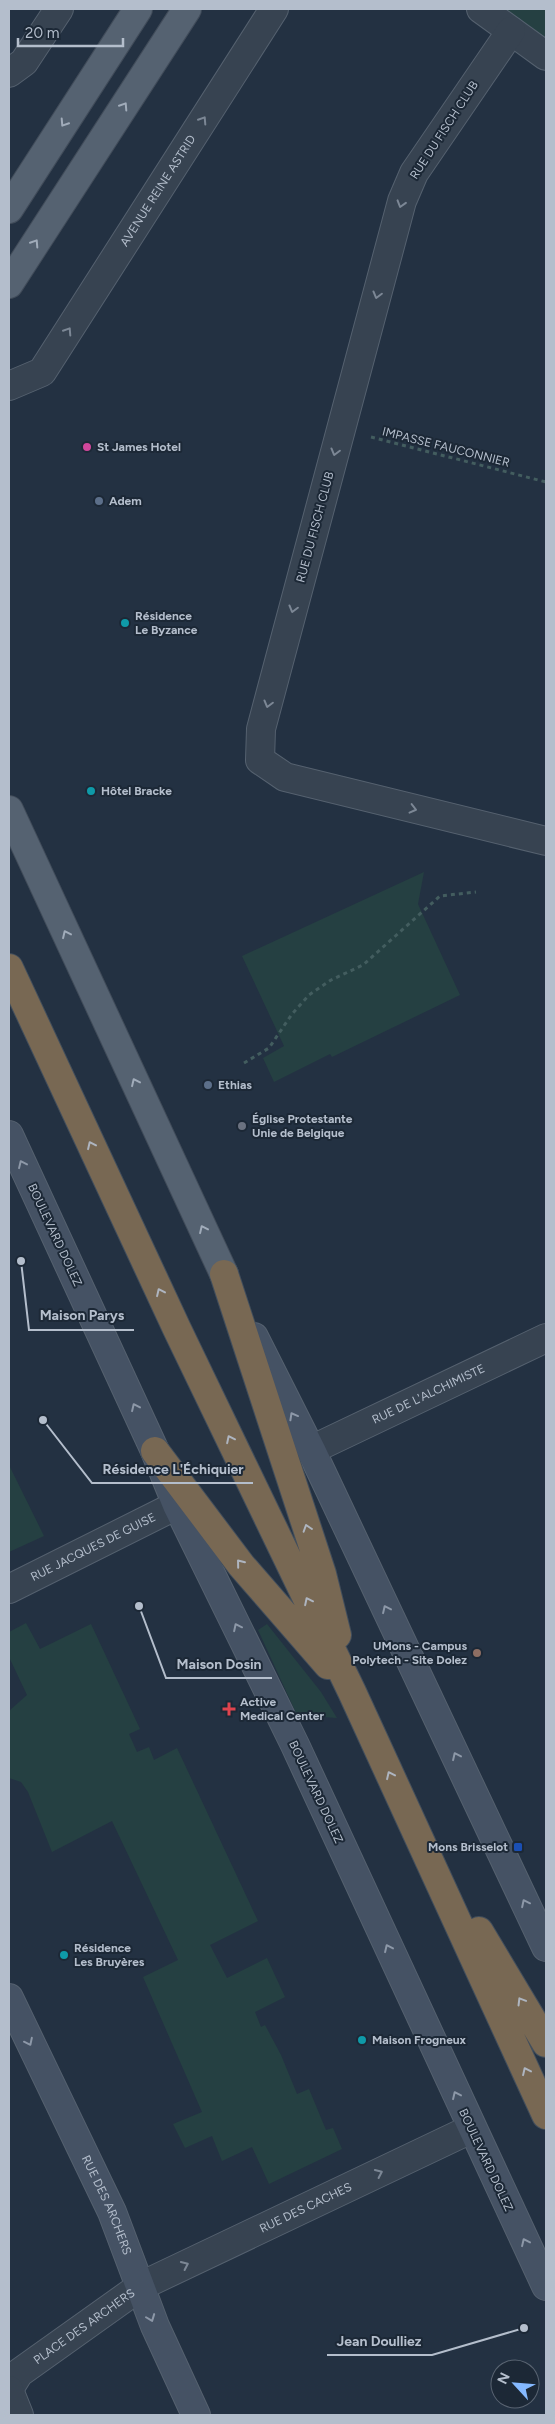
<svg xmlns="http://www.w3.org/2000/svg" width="555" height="2424" viewBox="0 0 555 2424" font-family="Figtree,sans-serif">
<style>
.green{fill:#254042}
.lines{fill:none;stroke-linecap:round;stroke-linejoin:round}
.street-casing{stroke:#55616f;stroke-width:30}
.secondary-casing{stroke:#55616f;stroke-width:30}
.primary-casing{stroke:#414c5a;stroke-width:30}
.highway-casing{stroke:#424e5c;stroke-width:30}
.path{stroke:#435d5f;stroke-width:3;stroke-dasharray:4 4;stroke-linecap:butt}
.street{stroke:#374351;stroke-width:28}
.secondary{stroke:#455264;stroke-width:28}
.primary{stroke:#556271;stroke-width:28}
.highway{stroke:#786853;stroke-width:28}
.oneway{stroke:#a1acba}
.oneway2{stroke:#7c8795}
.oneway3{stroke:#aeb5c0}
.oneway4{stroke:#8d98a8}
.hotel-dot{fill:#d1479c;stroke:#1c2836;stroke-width:2}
.service-dot{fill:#5c6f8a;stroke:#1c2836;stroke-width:2}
.culture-dot{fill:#0f9aa8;stroke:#1c2836;stroke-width:2}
.worship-dot{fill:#6b7280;stroke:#1c2836;stroke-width:2}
.education-dot{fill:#8d6e63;stroke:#1c2836;stroke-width:2}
.health-dot{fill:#e0444e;stroke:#1c2836;stroke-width:2}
.transit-dot{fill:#1a4fb4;stroke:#1c2836;stroke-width:2}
.labels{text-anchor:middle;stroke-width:4;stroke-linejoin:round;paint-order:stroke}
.street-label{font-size:12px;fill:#b4becc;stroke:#1c2836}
.poi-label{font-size:12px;font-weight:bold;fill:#b4becc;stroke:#1c2836;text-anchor:start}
.leader{fill:none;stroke:#b4becc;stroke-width:2}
.callout-dot{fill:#b4becc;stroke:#1c2836;stroke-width:2}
.callout-label{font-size:14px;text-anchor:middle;font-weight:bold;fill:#b4becc;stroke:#1c2836;stroke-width:4;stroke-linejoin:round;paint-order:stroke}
</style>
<rect width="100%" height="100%" fill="#233142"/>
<!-- green -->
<path class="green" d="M480,9H546V56Z
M424,872L418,904L460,995L332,1057L330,1054L274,1082L263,1058L284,1046L242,956Z
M9,1465L44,1536L9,1552Z
M26,1623L40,1649L91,1624L140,1729L129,1734L137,1752L149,1747L154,1760L177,1748L258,1921L210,1945L227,1978L267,1958L285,1997L255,2012L261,2027L265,2025L281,2055L297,2094L309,2089L326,2130L333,2128L342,2149L269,2184L252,2147L222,2161L212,2136L185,2148L173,2124L202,2112L143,1977L178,1960L112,1821L52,1852L28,1792L21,1782L9,1778V1711L27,1695L9,1657V1632Z
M267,1624L321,1692L337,1718L297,1715L258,1630Z"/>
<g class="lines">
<defs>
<g id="street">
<path d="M481,9L546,56"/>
<path d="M511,31L414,173L402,201L261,729L260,760L285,777L546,841"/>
<path d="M9,73L24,62L59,9"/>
<path id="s1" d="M9,386L42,372L274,9"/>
<path id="s2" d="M311,1450L546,1338"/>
<path id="s3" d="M9,1589L177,1505"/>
<path id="s4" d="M9,2389L19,2373L141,2286L471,2129"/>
<path d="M9,2390L19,2415"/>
</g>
<g id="secondary">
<path d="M9,1135L155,1451L177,1505L295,1745L546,2286"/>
<path d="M254,1337L311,1450L546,1947"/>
<path id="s5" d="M9,1998L112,2212L155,2326L196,2415"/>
</g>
<path id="primary" d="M9,209L138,9
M9,284L187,9
M9,810L224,1274"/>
<path id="highway" d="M9,968L177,1329L352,1692L546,2115
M224,1274L322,1574L337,1635
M155,1451L241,1565L328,1665
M479,1931L546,2043"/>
</defs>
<!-- street casing -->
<use href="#street" class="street-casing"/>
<!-- secondary casing -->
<use href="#secondary" class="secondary-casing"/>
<!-- primary casing -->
<use href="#primary" class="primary-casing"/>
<!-- highway casing -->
<use href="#highway" class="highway-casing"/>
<!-- path -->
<path class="path" d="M371,437L546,482
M244,1063L269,1048L292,1014L309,995L331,980L363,965L440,896L476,892"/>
<!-- street -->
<use href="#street" class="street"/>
<!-- secondary -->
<use href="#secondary" class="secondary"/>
<!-- primary -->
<use href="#primary" class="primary"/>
<!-- highway -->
<use href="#highway" class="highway"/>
</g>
<!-- one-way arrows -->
<defs><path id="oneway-chevron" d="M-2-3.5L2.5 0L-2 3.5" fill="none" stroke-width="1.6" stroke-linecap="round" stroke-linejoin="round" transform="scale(1.25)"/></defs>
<g class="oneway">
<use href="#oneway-chevron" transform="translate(124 106) rotate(-57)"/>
<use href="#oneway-chevron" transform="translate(64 123) rotate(123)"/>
<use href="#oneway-chevron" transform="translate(35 243) rotate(-57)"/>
<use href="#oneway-chevron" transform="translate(66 934) rotate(-115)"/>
<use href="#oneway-chevron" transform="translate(135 1082) rotate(-115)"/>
<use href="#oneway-chevron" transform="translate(203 1229) rotate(-115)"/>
</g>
<g class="oneway2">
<use href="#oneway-chevron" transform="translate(203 120) rotate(-57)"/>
<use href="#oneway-chevron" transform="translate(401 204) rotate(107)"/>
<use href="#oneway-chevron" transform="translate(377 295) rotate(105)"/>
<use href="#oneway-chevron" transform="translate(68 331) rotate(-57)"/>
<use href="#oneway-chevron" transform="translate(335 452) rotate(105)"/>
<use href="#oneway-chevron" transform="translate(293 609) rotate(105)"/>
<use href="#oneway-chevron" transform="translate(268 704) rotate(105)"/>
<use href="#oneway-chevron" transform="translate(413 809) rotate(14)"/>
<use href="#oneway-chevron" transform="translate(379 2173) rotate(-25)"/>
<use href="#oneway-chevron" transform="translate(185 2265) rotate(-25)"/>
</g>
<g class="oneway3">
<use href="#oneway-chevron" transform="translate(91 1145) rotate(-115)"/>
<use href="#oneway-chevron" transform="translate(160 1292) rotate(-115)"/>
<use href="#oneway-chevron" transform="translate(230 1439) rotate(-116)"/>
<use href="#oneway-chevron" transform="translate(307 1528) rotate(-108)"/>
<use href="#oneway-chevron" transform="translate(240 1563) rotate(-129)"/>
<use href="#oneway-chevron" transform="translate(308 1601) rotate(-116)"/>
<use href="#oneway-chevron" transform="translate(390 1775) rotate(-115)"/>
<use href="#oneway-chevron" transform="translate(521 2001) rotate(-121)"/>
<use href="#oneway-chevron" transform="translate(526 2071) rotate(-115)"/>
</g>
<g class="oneway4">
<use href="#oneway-chevron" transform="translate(22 1164) rotate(-115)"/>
<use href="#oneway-chevron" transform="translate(135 1407) rotate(-115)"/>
<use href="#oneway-chevron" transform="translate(293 1416) rotate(-119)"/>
<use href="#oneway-chevron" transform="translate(386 1609) rotate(-115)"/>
<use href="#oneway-chevron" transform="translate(237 1627) rotate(-116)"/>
<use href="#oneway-chevron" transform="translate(456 1756) rotate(-115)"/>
<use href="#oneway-chevron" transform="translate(525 1903) rotate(-116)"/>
<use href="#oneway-chevron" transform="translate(388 1948) rotate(-115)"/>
<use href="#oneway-chevron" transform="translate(29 2042) rotate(64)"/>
<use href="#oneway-chevron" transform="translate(456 2095) rotate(-115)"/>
<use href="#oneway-chevron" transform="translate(525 2242) rotate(-115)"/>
<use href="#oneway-chevron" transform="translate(151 2318) rotate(69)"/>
</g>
<!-- markers -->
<circle class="hotel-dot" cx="87" cy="447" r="5"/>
<g class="service-dot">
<circle cx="99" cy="501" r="5"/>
<circle cx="208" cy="1085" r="5"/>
</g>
<g class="culture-dot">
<circle cx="125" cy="623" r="5"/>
<circle cx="91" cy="791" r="5"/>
<circle cx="64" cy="1955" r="5"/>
<circle cx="362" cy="2040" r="5"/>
</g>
<circle class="worship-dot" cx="242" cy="1126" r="5"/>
<circle class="education-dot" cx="477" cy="1653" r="5"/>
<path class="health-dot" d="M226.5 1701.5h5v5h5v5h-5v5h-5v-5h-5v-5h5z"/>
<rect class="transit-dot" x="513" y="1842" width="10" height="10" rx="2.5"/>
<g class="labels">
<!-- street labels -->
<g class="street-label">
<text transform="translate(444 130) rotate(-57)" y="4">RUE DU FISCH CLUB</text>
<text dy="4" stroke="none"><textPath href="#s1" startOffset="251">AVENUE REINE ASTRID</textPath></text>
<text transform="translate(446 447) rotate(14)" y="4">IMPASSE FAUCONNIER</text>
<text transform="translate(315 527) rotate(-75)" y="4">RUE DU FISCH CLUB</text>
<text transform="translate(55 1235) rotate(65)" y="4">BOULEVARD DOLEZ</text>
<text dy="4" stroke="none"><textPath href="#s2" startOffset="130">RUE DE L'ALCHIMISTE</textPath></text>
<text dy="4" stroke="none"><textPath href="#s3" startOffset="94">RUE JACQUES DE GUISE</textPath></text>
<text transform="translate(316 1792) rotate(65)" y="4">BOULEVARD DOLEZ</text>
<text transform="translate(486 2160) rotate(65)" y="4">BOULEVARD DOLEZ</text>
<text dy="4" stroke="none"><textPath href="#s5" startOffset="229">RUE DES ARCHERS</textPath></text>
<text dy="4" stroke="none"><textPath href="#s4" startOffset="351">RUE DES CACHES</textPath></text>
<text dy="4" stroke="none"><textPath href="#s4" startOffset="99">PLACE DES ARCHERS</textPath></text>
</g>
<!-- poi labels -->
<g class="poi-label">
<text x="97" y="451">St James Hotel</text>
<text x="109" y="505">Adem</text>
<text x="135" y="620">Résidence<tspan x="135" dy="14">Le Byzance</tspan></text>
<text x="101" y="795">Hôtel Bracke</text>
<text x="218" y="1089">Ethias</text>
<text x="252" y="1123">Église Protestante<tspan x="252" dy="14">Unie de Belgique</tspan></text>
<text x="467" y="1650" text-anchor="end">UMons - Campus<tspan x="467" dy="14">Polytech - Site Dolez</tspan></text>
<text x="240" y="1706">Active<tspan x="240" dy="14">Medical Center</tspan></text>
<text x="508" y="1851" text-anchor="end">Mons Brisselot</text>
<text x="74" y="1952">Résidence<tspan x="74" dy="14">Les Bruyères</tspan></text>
<text x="372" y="2044">Maison Frogneux</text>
</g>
</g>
<!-- callouts -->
<path class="leader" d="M21 1261L29 1330H134M43 1420L92 1483H253M139 1606L166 1678H272M524 2328L432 2355H327"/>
<g class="callout-dot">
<circle cx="21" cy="1261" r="5"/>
<circle cx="43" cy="1420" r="5"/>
<circle cx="139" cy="1606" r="5"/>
<circle cx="524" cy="2328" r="5"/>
</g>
<g class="callout-label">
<text x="82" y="1320">Maison Parys</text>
<text x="173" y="1474">Résidence L'Échiquier</text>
<text x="219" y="1669">Maison Dosin</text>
<text x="379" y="2346">Jean Doulliez</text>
</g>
<!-- border -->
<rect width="555" height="2424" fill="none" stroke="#b4becc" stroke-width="20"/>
<!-- north arrow -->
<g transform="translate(515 2384) rotate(296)"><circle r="24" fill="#1c2836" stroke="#596472"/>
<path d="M0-4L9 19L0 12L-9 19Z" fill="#85b9ff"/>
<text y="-8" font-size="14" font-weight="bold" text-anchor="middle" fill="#b4becc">N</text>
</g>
<!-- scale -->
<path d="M18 38v8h105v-8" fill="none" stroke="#b4becc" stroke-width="2.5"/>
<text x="25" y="38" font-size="15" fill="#b4becc" stroke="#1c2836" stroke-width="4" paint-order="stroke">20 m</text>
</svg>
